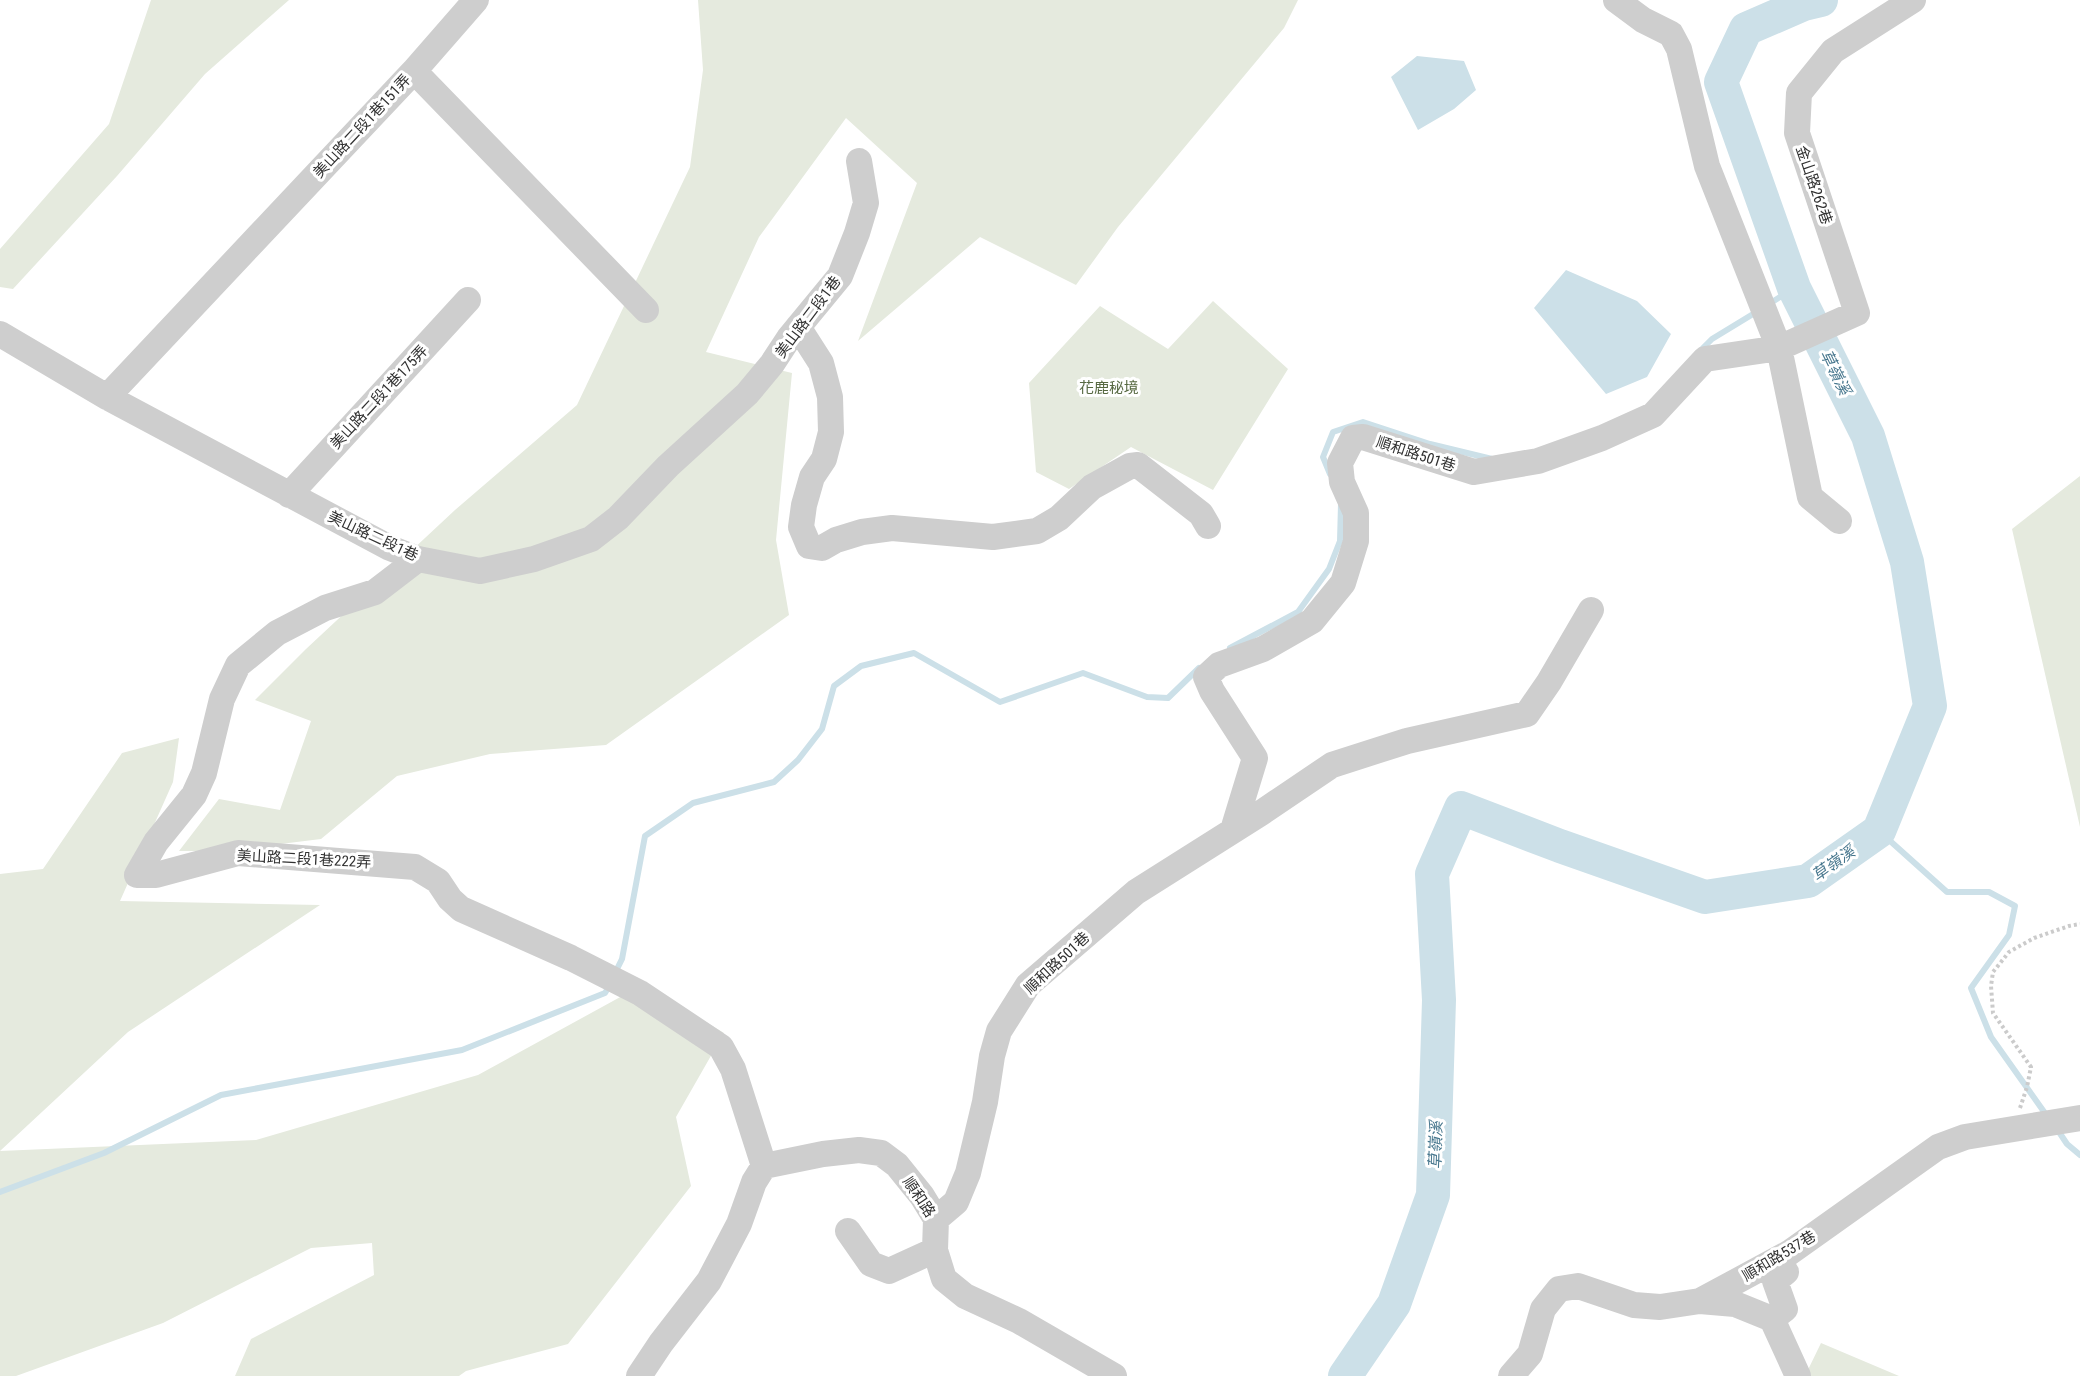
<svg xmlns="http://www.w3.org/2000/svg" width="2080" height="1376" viewBox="0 0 2080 1376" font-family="'Roboto Condensed','Noto Sans TC',sans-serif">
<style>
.green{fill:#e5eade}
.water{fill:#cce0e8}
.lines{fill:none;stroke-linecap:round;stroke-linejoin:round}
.stream{stroke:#cce0e8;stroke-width:6}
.river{stroke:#cce0e8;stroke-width:34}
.path{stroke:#cbcbcb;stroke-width:4;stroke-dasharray:3 3;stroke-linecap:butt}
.minor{stroke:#cecece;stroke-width:26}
.labels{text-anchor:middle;stroke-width:6;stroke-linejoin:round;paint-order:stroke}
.street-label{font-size:15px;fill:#313131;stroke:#fff}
.park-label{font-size:15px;fill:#576942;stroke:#fff}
.water-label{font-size:16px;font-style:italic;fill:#46768d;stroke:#fff}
</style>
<rect width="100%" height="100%" fill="#fff"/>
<!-- green -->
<path class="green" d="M151,0H289L205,74L117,176L13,289L0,287V249L109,124Z
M698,0H1298L1284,28L1118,227L1076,285L980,237L858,341L917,183L846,118L759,237L706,352L792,373L776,540L789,615L606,745L490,754L397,776L321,839L224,851H179L219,799L280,810L311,721L255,700L306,649L455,510L577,405L690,167L703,70Z
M1213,301L1288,369L1213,490L1131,447L1069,489L1036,472L1029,383L1100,306L1168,349Z
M2080,476V827L2012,529Z
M179,738L173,782L120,901L320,905L128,1032L0,1151L256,1140L478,1075L644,984L724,1033L676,1117L691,1186L568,1344L466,1371L459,1376H235L251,1339L374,1275L372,1243L311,1248L163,1323L16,1376H0V874L43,869L122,753Z
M1821,1343L1899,1376H1805Z"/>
<!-- water -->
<path class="water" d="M1417,56L1464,61L1476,90L1454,109L1418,130L1391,77Z
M1566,270L1637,301L1671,334L1647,377L1606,394L1534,308Z"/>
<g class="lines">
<!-- stream -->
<path class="stream" d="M1769,304L1794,288
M1700,351L1712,339L1758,311
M1330,474L1323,457L1333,432L1363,422L1430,444L1492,459
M1230,648L1298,612L1329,569L1340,541L1341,504
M1879,831L1947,892H1989L2015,906L2009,935L1971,988L1991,1037L2047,1116
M615,973L622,959L645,836L693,803L774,782L798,760L822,729L834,686L861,666L914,653L1000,702L1083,673L1147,697L1168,698L1199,668
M2057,1129L2067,1144L2080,1155
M0,1192L104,1153L221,1095L462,1050L605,993L610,985"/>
<!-- river -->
<path class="river" d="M1345,1376L1394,1304L1433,1195L1439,1000L1432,874L1461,808L1560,846L1705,897L1808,881L1879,831L1930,706L1907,562L1868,436L1794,288L1721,82L1746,29L1804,4L1821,0"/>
<!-- path -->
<path class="path" d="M2020,1108L2027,1087L2031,1067L1993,1013L1991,986L1993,972L2009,952L2034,938L2069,926L2080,924"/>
<!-- minor -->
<path class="minor" d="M1616,0L1643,20L1671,34L1679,49L1707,166L1779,348L1810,497L1839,521
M414,71L476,0
M798,327L821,363L830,397L831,432L824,459L812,477L804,505L801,527L809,546L822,548L836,540L862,532L892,528L993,537L1037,531L1059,518L1092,487L1130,466L1138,465L1201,514L1208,526
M0,334L107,397L390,548L418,559L480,571L534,559L591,539L618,518L668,466L747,394L772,364L789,338L840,276L857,233L866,203L859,161
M107,397L414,71L646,310
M289,495L468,300
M418,559L375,592L325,608L277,633L238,665L222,699L204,773L194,795L156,842L137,875H156L238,853L415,867L438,881L450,899L461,909L571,958L640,993L721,1047L733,1069L764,1166
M1233,830L1255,758L1212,691L1206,677L1219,665L1263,649L1312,621L1343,583L1356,541V513L1342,482L1340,463L1353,438L1363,437L1474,472L1538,461L1602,438L1653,415L1705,359L1779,348L1857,313L1797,133L1799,93L1833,51L1913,0
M936,1219L956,1202L968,1173L985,1102L992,1056L999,1031L1028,985L1136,892L1261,813L1332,765L1407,741L1527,714L1549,682L1591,610
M848,1231L871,1264L889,1271L935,1250
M1700,1301L1735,1304L1772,1319L1785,1309L1775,1281L1786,1272
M1772,1319L1798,1376
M639,1376L661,1343L709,1281L739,1224L754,1182L764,1166L823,1154L859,1150L881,1153L897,1165L922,1196L936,1219L935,1250L944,1279L965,1296L1019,1321L1114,1376
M1511,1376L1530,1354L1543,1309L1559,1289L1578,1286L1634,1305L1660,1307L1700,1301L1789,1253L1938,1147L1965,1137L2080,1118"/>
</g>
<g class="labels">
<!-- street labels -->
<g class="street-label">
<text transform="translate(362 126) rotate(-47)" y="5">美山路二段1巷151弄</text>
<text transform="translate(1814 185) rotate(71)" y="5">金山路262巷</text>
<text transform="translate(808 317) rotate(-53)" y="5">美山路二段1巷</text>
<text transform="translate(379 397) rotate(-47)" y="5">美山路二段1巷175弄</text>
<text transform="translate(1416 454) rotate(18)" y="5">順和路501巷</text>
<text transform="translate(373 536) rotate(25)" y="5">美山路二段1巷</text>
<text transform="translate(304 859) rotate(3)" y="5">美山路二段1巷222弄</text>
<text transform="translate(1057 963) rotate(-43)" y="5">順和路501巷</text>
<text transform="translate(919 1197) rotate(56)" y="5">順和路</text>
<text transform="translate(1779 1256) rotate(-31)" y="5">順和路537巷</text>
</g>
<!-- park labels -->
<g class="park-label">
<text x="1109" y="393">花鹿秘境</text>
</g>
<!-- water labels -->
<g class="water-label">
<text transform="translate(1836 372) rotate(64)" y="6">草嶺溪</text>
<text transform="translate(1833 863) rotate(-35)" y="6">草嶺溪</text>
<text transform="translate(1435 1145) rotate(-88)" y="6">草嶺溪</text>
</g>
</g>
</svg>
